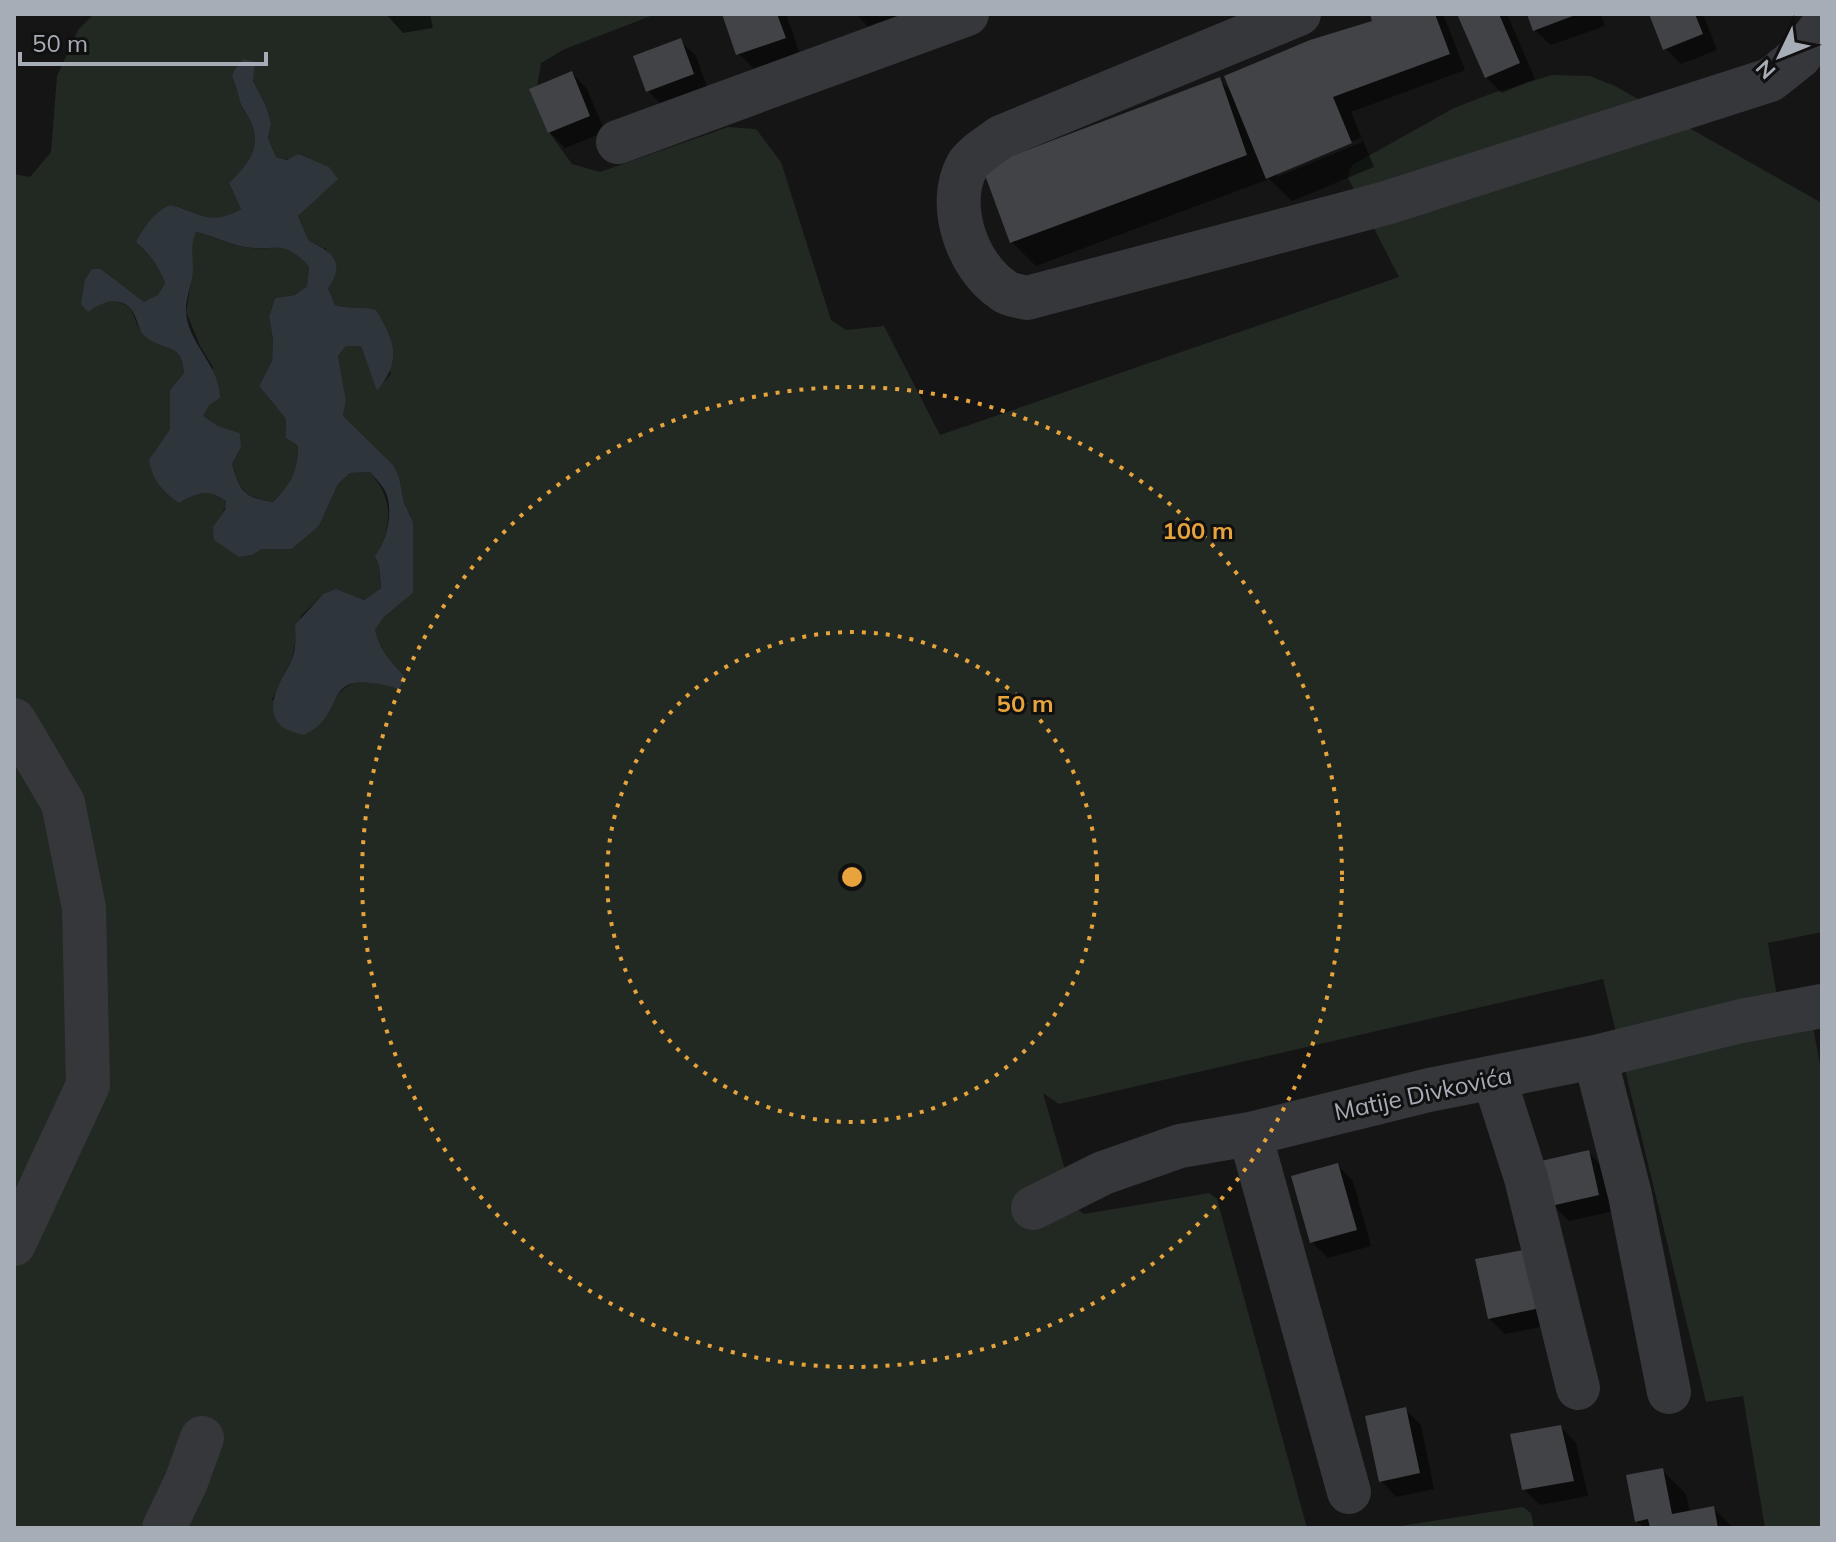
<svg xmlns="http://www.w3.org/2000/svg" width="1836" height="1542" viewBox="0 0 1836 1542" font-family="Mulish,sans-serif">
<style>
.green{fill:#212922;fill-rule:evenodd}
.water{fill:#2e363c;fill-rule:evenodd}
.shadow{fill:#0007;fill-rule:evenodd}
.building{fill:#414346}
.lines{fill:none;stroke-linecap:round;stroke-linejoin:round}
.minor{stroke:#36373b;stroke-width:44}
.ring{fill:none;stroke:#e7a33c;stroke-width:4;stroke-dasharray:4 8}
.labels{text-anchor:middle;stroke-width:6;stroke-linejoin:round;paint-order:stroke}
.street-label{font-size:24px;fill:#a7adb6;stroke:#101011}
.centre{fill:#e7a33c;stroke:#101011;stroke-width:4}
.ring-label{font-size:24px;text-anchor:middle;font-weight:bold;fill:#e7a33c;stroke:#101011;stroke-width:6;stroke-linejoin:round;paint-order:stroke}
</style>
<rect width="100%" height="100%" fill="#151516"/>
<!-- green -->
<path class="green" d="M94,14H656L565,49L541,63L535,99L549,132L572,164L600,172L728,127L756,129L781,162L831,320L846,330L884,326L940,435L1399,277L1348,178L1349,170L1354,164L1454,108L1493,93L1552,75L1590,76L1615,86L1822,203V932L1768,943L1778,1003L1807,997L1822,1074V1528H1765L1743,1396L1706,1402L1603,979L1059,1104L1043,1093L1076,1208L1084,1214L1209,1193L1217,1199L1307,1528H14V174L30,177L51,152L57,76L78,30ZM232,77L253,81L266,106L271,123L268,138L276,157C294,162 312,160 329,167L298,216L309,241L326,249L328,288L335,305L351,310L391,374L377,390L361,346H346L338,356L346,400L343,416L399,477L404,503L413,522V593L384,617L375,630C380,651 391,662 405,677C362,684 346,671 326,716L272,700L292,658L301,616L323,594L336,590L364,600L381,588C372,538 409,518 370,472L350,473L338,484L319,526L292,549H262L252,555L239,557C228,548 218,536 220,521C221,514 226,509 226,501C208,488 197,493 179,503L155,451L170,429V390L184,373C182,340 157,351 141,331C134,323 136,310 124,304C116,300 108,302 99,304L101,269L144,302L158,296L165,283C158,266 150,254 136,242C143,228 156,211 170,205C202,212 208,227 241,209L229,183C248,164 264,146 249,117C247,114 243,111 242,107C238,97 237,87 232,77Z
M195,232C212,236 228,244 245,247C278,253 283,236 309,267L307,286L295,295L275,298L269,317L273,339L272,361L259,386L286,419V438L298,446C298,474 292,483 273,502C244,497 241,491 232,464L241,447L240,433L218,426L202,416L209,404L213,367L200,346L186,312L193,270L191,246Z
M1523,1507L1531,1513L1534,1528H1387Z"/>
<!-- water -->
<path class="water" d="M243,59L255,62L253,81L266,106L271,123L268,138L276,157L287,160L298,154L329,167L338,179L298,216L309,241C333,252 346,263 328,288L335,305C350,310 361,306 376,310C395,342 402,360 377,391L361,346H346L338,356L346,400L343,416L393,465L399,477L404,503L413,522V593L384,617L375,630C380,651 391,662 405,677L399,689C314,664 352,715 303,735C296,733 285,730 280,725C261,704 286,676 293,656C296,645 296,636 295,625L323,594L336,589L364,600L381,588L379,565L375,556C386,543 392,517 388,499C386,488 377,480 370,472L350,473L338,484L319,526L292,549H262L252,555L239,557L214,540L213,527L225,510L226,501C208,488 197,493 179,503C163,492 152,480 149,460L170,429V390L184,373C182,343 165,351 147,338C139,333 139,325 135,316C126,295 103,300 88,312L81,304L85,280L92,269H101L144,302L158,295L165,283C158,266 150,254 136,242C143,228 155,211 170,205C201,212 208,227 241,209L229,183C248,164 264,146 249,118C247,114 244,111 242,107C238,97 237,87 232,77L235,69ZM196,232C213,236 229,244 245,247C277,252 284,238 309,267L307,286L295,295L275,298L269,317L273,339L272,361L259,386L286,419V438L298,446C298,472 291,484 273,502C244,498 240,491 232,464L241,447L240,433L218,426L203,416L209,405L220,398C220,365 188,344 186,312C185,298 193,283 193,269C193,255 190,245 196,232Z"/>
<!-- shadow -->
<path class="shadow" d="M386,14H430L433,28L403,33Z
M724,14H786L800,54L754,69L738,53Z
M856,14H902L868,26Z
M1375,14H1443L1465,70L1351,112L1374,167L1292,201L1269,179L1036,266L1012,242L1219,80L1234,94L1375,22ZM1361,138L1362,142L1277,177V172Z
M1459,14H1507L1535,79L1502,93L1486,77Z
M1529,14H1601L1605,26L1551,45L1535,30Z
M1651,14H1703L1717,50L1681,64L1665,48Z
M680,41L696,56L708,90L663,106L648,91Z
M572,73L587,89L605,132L565,148L549,132Z
M1588,1152L1604,1168L1614,1211L1569,1221L1553,1205Z
M1337,1165L1353,1181L1371,1246L1328,1258L1312,1242Z
M1478,1261L1555,1324L1505,1334L1489,1318Z
M1406,1410L1421,1425L1434,1489L1396,1497L1381,1481Z
M1561,1427L1576,1443L1588,1496L1540,1505L1524,1489Z
M1662,1470L1686,1494L1690,1512L1713,1508L1733,1528H1644L1637,1521Z"/>
<!-- building -->
<path class="building" d="M722,14H777L786,38L736,55Z
M1370,14H1435L1450,54L1333,97L1352,143L1266,179L1224,76L1310,40L1372,21Z
M1457,14H1499L1520,63L1485,78Z
M1527,14H1578L1533,31Z
M1649,14H1695L1703,34L1663,50Z
M681,38L694,74L646,92L633,56Z
M572,71L590,116L548,133L529,89Z
M1220,77L1247,155L1010,243L982,167Z
M1589,1150L1599,1195L1551,1206L1541,1161Z
M1338,1163L1357,1230L1310,1243L1291,1176Z
M1528,1249L1540,1308L1488,1319L1475,1259Z
M1406,1407L1420,1473L1379,1482L1365,1416Z
M1561,1425L1574,1481L1522,1490L1510,1434Z
M1663,1468L1672,1514L1714,1506L1718,1528H1650L1648,1519L1635,1522L1626,1475Z"/>
<g class="lines">
<!-- minor -->
<path class="minor" d="M1299,14L1001,137C991,145 973,155 967,166C946,205 967,266 1003,290C1009,295 1019,296 1027,298L1386,203L1770,80L1799,57L1822,27
M618,142L967,14
M14,720L63,803L84,908L88,1085L14,1244
M1595,1057L1630,1195L1669,1392
M1494,1078L1526,1178L1578,1388
M1250,1134L1349,1492
M1033,1208L1103,1173L1180,1146L1250,1134L1429,1090L1595,1057L1741,1021L1822,1006
M164,1528L186,1482L202,1438"/>
</g>
<!-- distance rings -->
<g class="ring">
<circle cx="852" cy="877" r="245"/>
<circle cx="852" cy="877" r="490"/>
</g>
<g class="labels">
<!-- street labels -->
<g class="street-label">
<text transform="translate(1423 1094) rotate(-12)" y="8">Matije Divkovića</text>
</g>
</g>
<circle cx="852" cy="877" r="12" class="centre"/>
<g class="ring-label">
<text x="1198" y="539">100 m</text>
<text x="1025" y="712">50 m</text>
</g>
<!-- border -->
<rect width="1836" height="1542" fill="none" stroke="#a7adb6" stroke-width="32"/>
<!-- north arrow -->
<g transform="translate(1780 56) rotate(227)" stroke="#101011" stroke-width="6" paint-order="stroke">
<path d="M0-6L14 30L0 20L-14 30Z" fill="#a7adb6"/>
<text y="-12" font-size="22" font-weight="bold" text-anchor="middle" fill="#a7adb6">N</text>
</g>
<!-- scale -->
<path d="M20 52v12h246v-12" fill="none" stroke="#a7adb6" stroke-width="4"/>
<text x="32" y="52" font-size="24" fill="#a7adb6" stroke="#101011" stroke-width="6" paint-order="stroke">50 m</text>
</svg>
